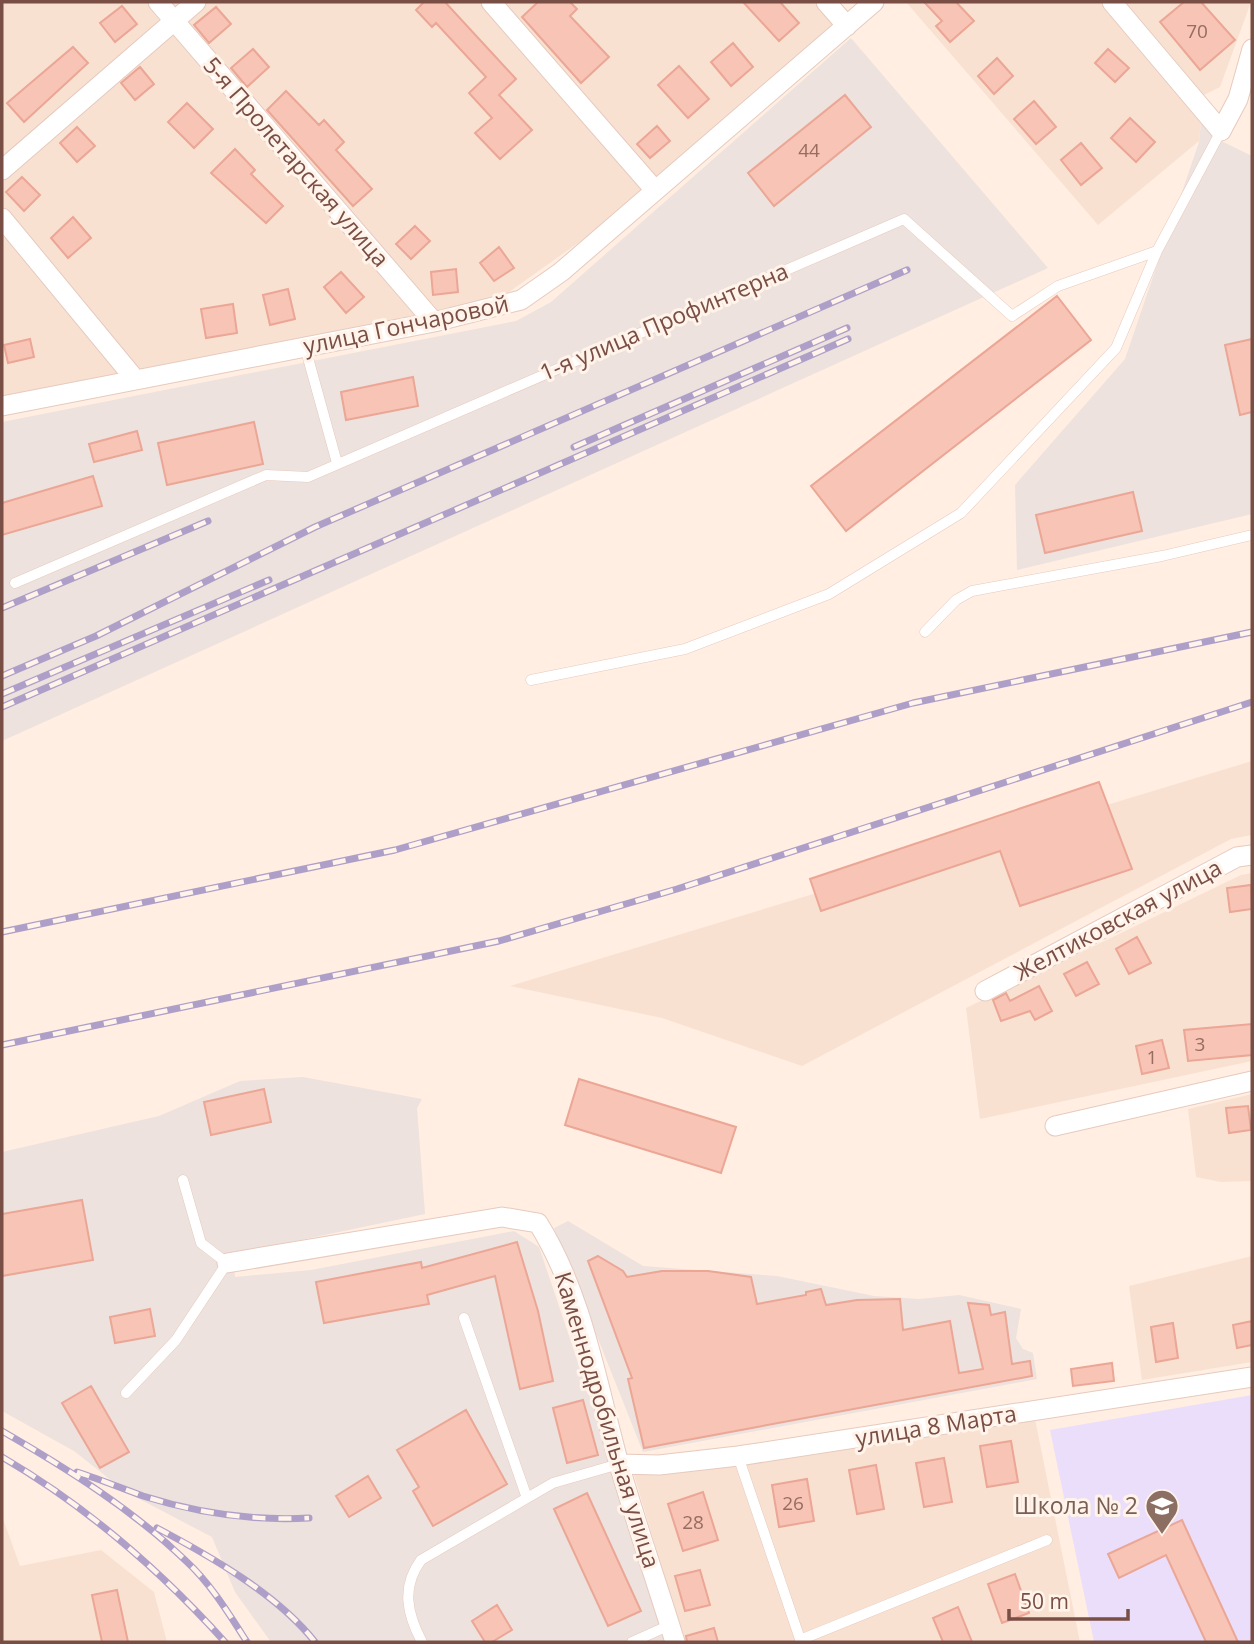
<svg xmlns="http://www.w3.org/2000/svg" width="1254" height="1644" viewBox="0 0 1254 1644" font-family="'Open Sans',sans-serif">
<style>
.residential{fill:#f9e1d2}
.industrial{fill:#ede2dd}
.education{fill:#ebdefb}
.building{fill:#f7c4b6;stroke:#eba695;stroke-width:2}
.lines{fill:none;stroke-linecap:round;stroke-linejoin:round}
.service-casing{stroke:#e6cabe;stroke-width:11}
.minor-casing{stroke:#e6cabe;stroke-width:21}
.service{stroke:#fff;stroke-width:10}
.minor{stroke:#fff;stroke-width:19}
.rail-casing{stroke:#ae9fc9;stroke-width:7}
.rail{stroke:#fff3ea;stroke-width:4.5;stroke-dasharray:13;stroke-linecap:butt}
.labels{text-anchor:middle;stroke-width:6;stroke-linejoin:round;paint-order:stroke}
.number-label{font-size:19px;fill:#986c61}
.street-label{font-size:23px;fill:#794e45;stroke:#fff3ea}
.education-label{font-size:23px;fill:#785e54;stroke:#fff3ea;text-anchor:end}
</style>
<rect width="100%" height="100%" fill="#ffeee1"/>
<!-- residential -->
<path class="residential" d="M2,2H826L847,26L654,189L502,297L432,320L2,406Z
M906,2H1100L1201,122L1199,141L1098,225Z
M1126,2H1251L1220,87L1204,95Z
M1252,761V835L1231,839L802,1066L662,1018L510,986Z
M1252,873V1061L980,1119L966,1008L1241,875Z
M1252,1094V1181L1221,1182L1196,1177L1188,1109Z
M1252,1256V1362L1142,1380L1129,1286Z
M1034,1414L1080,1642H684L634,1475Z
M2,1516L20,1566L101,1550L154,1592L167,1642H2Z"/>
<!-- industrial -->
<path class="industrial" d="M851,38L1048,268L2,741V422L516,321L551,302Z
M1201,122L1217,139L1252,156V514L1017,570L1015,485L1125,359L1199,142Z
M303,1077L422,1099L417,1108L425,1214L233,1254L235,1277L311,1270L514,1231L539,1247L594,1410L665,1642H271L235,1592L212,1537L126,1492L74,1451L2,1411V1152L159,1116L240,1081Z
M568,1221L643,1266L777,1276L874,1296L919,1299L959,1295L1021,1309L1016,1338L1023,1349L1033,1353L1037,1379L643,1452L554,1228Z"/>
<!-- education -->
<path class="education" d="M1252,1395V1642H1094L1050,1430Z"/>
<!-- building -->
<path class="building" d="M424,2H445L516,79L499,95L532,130L500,159L475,133L492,118L469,93L486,77L436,23L432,27L416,10Z
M538,2H570L577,9L570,16L609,57L581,83L522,17Z
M743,2H780L799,23L779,41Z
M924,2H956L974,21L950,42L936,26L942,21Z
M1184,2H1201L1235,40L1200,70L1160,22Z
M122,6L137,24L115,42L100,23Z
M216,7L231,24L209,43L194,25Z
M733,43L753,67L731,86L711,62Z
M73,47L88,63L24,122L7,103Z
M253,49L269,67L247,87L231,68Z
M1108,49L1129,68L1115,82L1095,63Z
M997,58L1013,76L994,94L978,76Z
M679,66L709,99L688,118L658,85Z
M140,67L154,84L135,100L121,83Z
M286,91L319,125L324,120L344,142L336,150L372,189L353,206L267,110Z
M845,95L871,127L774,206L748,173Z
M1034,101L1056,127L1036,144L1014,119Z
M187,103L213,129L194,148L168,122Z
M1130,118L1155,142L1136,162L1111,138Z
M657,126L670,141L650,158L637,144Z
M77,127L95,146L77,162L60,143Z
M1081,143L1102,168L1081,185L1061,160Z
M235,149L255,170L251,174L283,206L266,223L211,173Z
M22,177L40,195L24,211L6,192Z
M73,217L91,238L68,258L51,238Z
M415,226L430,241L411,259L396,244Z
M499,247L514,268L494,281L480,263Z
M456,269L458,292L433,295L431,272Z
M341,272L364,297L346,313L324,287Z
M288,289L295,319L270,325L263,295Z
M1057,296L1091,340L846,531L811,486Z
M233,304L237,333L206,338L201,309Z
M30,339L34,357L8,363L4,345Z
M1252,339V412L1240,415L1225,345Z
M413,377L418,406L346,420L341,392Z
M254,422L263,464L167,485L158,443Z
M137,431L142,450L94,462L89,444Z
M93,476L102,506L2,535V503Z
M1133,492L1142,531L1045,553L1036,515Z
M1099,782L1132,869L1020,906L1000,851L821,911L810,879Z
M1251,885L1252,909L1230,912L1227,888Z
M1137,937L1151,963L1129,974L1116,949Z
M1087,962L1099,984L1076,996L1064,974Z
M1039,986L1052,1011L1035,1020L1030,1011L1001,1021L993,1000L1006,993L1010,1001Z
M1252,1024V1055L1188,1061L1184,1030Z
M1162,1040L1169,1068L1142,1074L1136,1046Z
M579,1079L736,1127L721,1173L565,1125Z
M264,1089L271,1122L211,1135L204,1102Z
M1248,1106L1251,1130L1229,1133L1226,1108Z
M82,1200L93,1260L2,1276V1214Z
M517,1242L538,1311L553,1381L520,1389L495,1276L427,1295L429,1304L324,1323L316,1282L421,1262L422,1268Z
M598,1256L623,1271L627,1277L662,1271H708L751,1277L757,1304L806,1295V1292L821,1289L826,1305L857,1300L900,1299L903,1330L950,1321L959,1373L983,1369L968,1303L989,1305L991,1315L1005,1312L1012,1364L1030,1361L1032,1376L644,1448L628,1379L632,1378L588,1261Z
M150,1309L155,1336L115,1343L110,1317Z
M1252,1321V1345L1237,1348L1233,1325Z
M1173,1323L1178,1358L1156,1362L1151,1327Z
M1112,1363L1114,1381L1073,1386L1071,1369Z
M91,1386L129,1452L100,1468L62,1403Z
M583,1400L598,1455L567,1463L553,1408Z
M466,1410L507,1484L433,1526L413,1491L419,1487L397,1450Z
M1011,1441L1018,1482L987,1487L980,1446Z
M944,1458L952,1502L924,1507L916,1463Z
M876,1465L884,1509L857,1514L849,1470Z
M368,1476L381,1498L349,1517L336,1496Z
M807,1479L814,1521L779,1527L772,1485Z
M703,1492L718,1540L683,1551L668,1504Z
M587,1493L641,1611L608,1626L554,1509Z
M1182,1520L1238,1642H1206L1166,1555L1119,1578L1108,1554Z
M700,1570L710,1605L685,1611L675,1576Z
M1015,1574L1029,1613L1002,1623L988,1584Z
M117,1590L128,1642H102L92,1595Z
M497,1605L512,1630L492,1642H485L472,1621Z
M958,1607L972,1642H943L933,1618Z
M714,1628L718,1642H687L686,1636Z"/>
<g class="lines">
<defs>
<path id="service" d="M305,347L337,463
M15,583L266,475L308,477L904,219L1012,316L1058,286L1157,251
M925,632L956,600L972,591L1162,556L1252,535
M531,680L685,649L829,594L961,513L1116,348L1157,251L1221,131
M464,1318L527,1498L553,1483L619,1464
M126,1393L176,1340L227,1263L201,1243L183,1180
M738,1456L801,1642
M800,1640L1047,1540
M422,1642C407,1614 401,1587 421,1560L527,1498
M632,1642L670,1625"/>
<path id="minor" d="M158,2L434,322
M491,2L654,189
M826,2L847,26
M1112,2L1221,131L1238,99L1252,49
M2,170L196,2
M2,218L135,379
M2,406L434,322L521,300L561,272L874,2
M985,991L1237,857L1252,855
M1055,1126L1252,1081
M227,1263L502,1217L538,1223C583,1295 597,1384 619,1464C636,1524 657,1583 675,1642
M619,1464L659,1465L738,1456L1252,1377"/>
</defs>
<!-- service casing -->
<use href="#service" class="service-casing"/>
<!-- minor casing -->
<use href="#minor" class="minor-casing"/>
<!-- service -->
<use href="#service" class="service"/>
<!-- minor -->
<use href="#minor" class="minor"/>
<defs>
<path id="rail" d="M574,447L847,328
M2,608L208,521
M2,676L96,636L315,527L907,270
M2,694L269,580
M2,707L848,339
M2,932L395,850L913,703L1252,632
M2,1045L499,941L677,889L1252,702
M2,1431C66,1468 132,1509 186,1561C211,1584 229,1614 247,1642
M2,1457C86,1506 160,1570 225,1642
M77,1472C99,1479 121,1488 143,1496C197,1513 253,1521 309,1518
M157,1528C210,1556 277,1594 315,1642"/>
</defs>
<!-- rail casing -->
<use href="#rail" class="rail-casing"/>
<!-- rail -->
<use href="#rail" class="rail"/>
</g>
<!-- icons -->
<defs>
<symbol id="school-pin" viewBox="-11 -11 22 30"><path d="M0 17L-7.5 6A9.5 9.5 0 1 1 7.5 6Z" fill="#8d6e63" stroke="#fff3ea"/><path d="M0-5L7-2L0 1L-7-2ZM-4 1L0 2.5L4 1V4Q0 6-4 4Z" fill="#fff"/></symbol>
</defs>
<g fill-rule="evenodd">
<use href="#school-pin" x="1143" y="1487" width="38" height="52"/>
</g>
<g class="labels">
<!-- number labels -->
<g class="number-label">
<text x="1197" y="38">70</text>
<text x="809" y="157">44</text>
<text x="1200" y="1051">3</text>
<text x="1152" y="1064">1</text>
<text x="793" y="1510">26</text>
<text x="693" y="1529">28</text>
</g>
<!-- street labels -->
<g class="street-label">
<text transform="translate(296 162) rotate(49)" y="8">5-я Пролетарская улица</text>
<text transform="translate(664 322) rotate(-23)" y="8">1-я улица Профинтерна</text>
<text transform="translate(406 325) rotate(-12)" y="8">улица Гончаровой</text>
<text transform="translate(1118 920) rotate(-28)" y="8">Желтиковская улица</text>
<text transform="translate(607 1420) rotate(73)" y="8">Каменнодробильная улица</text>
<text transform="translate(936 1426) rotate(-9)" y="8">улица 8 Марта</text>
</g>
<!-- education labels -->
<g class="education-label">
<text x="1138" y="1514">Школа № 2</text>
</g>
</g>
<!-- border -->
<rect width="1254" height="1644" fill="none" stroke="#794e45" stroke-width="7"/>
<!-- scale -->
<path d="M1009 1609v10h119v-10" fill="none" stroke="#794e45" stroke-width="3.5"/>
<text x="1020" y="1609" font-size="21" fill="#794e45" stroke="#fff3ea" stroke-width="5" paint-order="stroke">50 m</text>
</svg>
